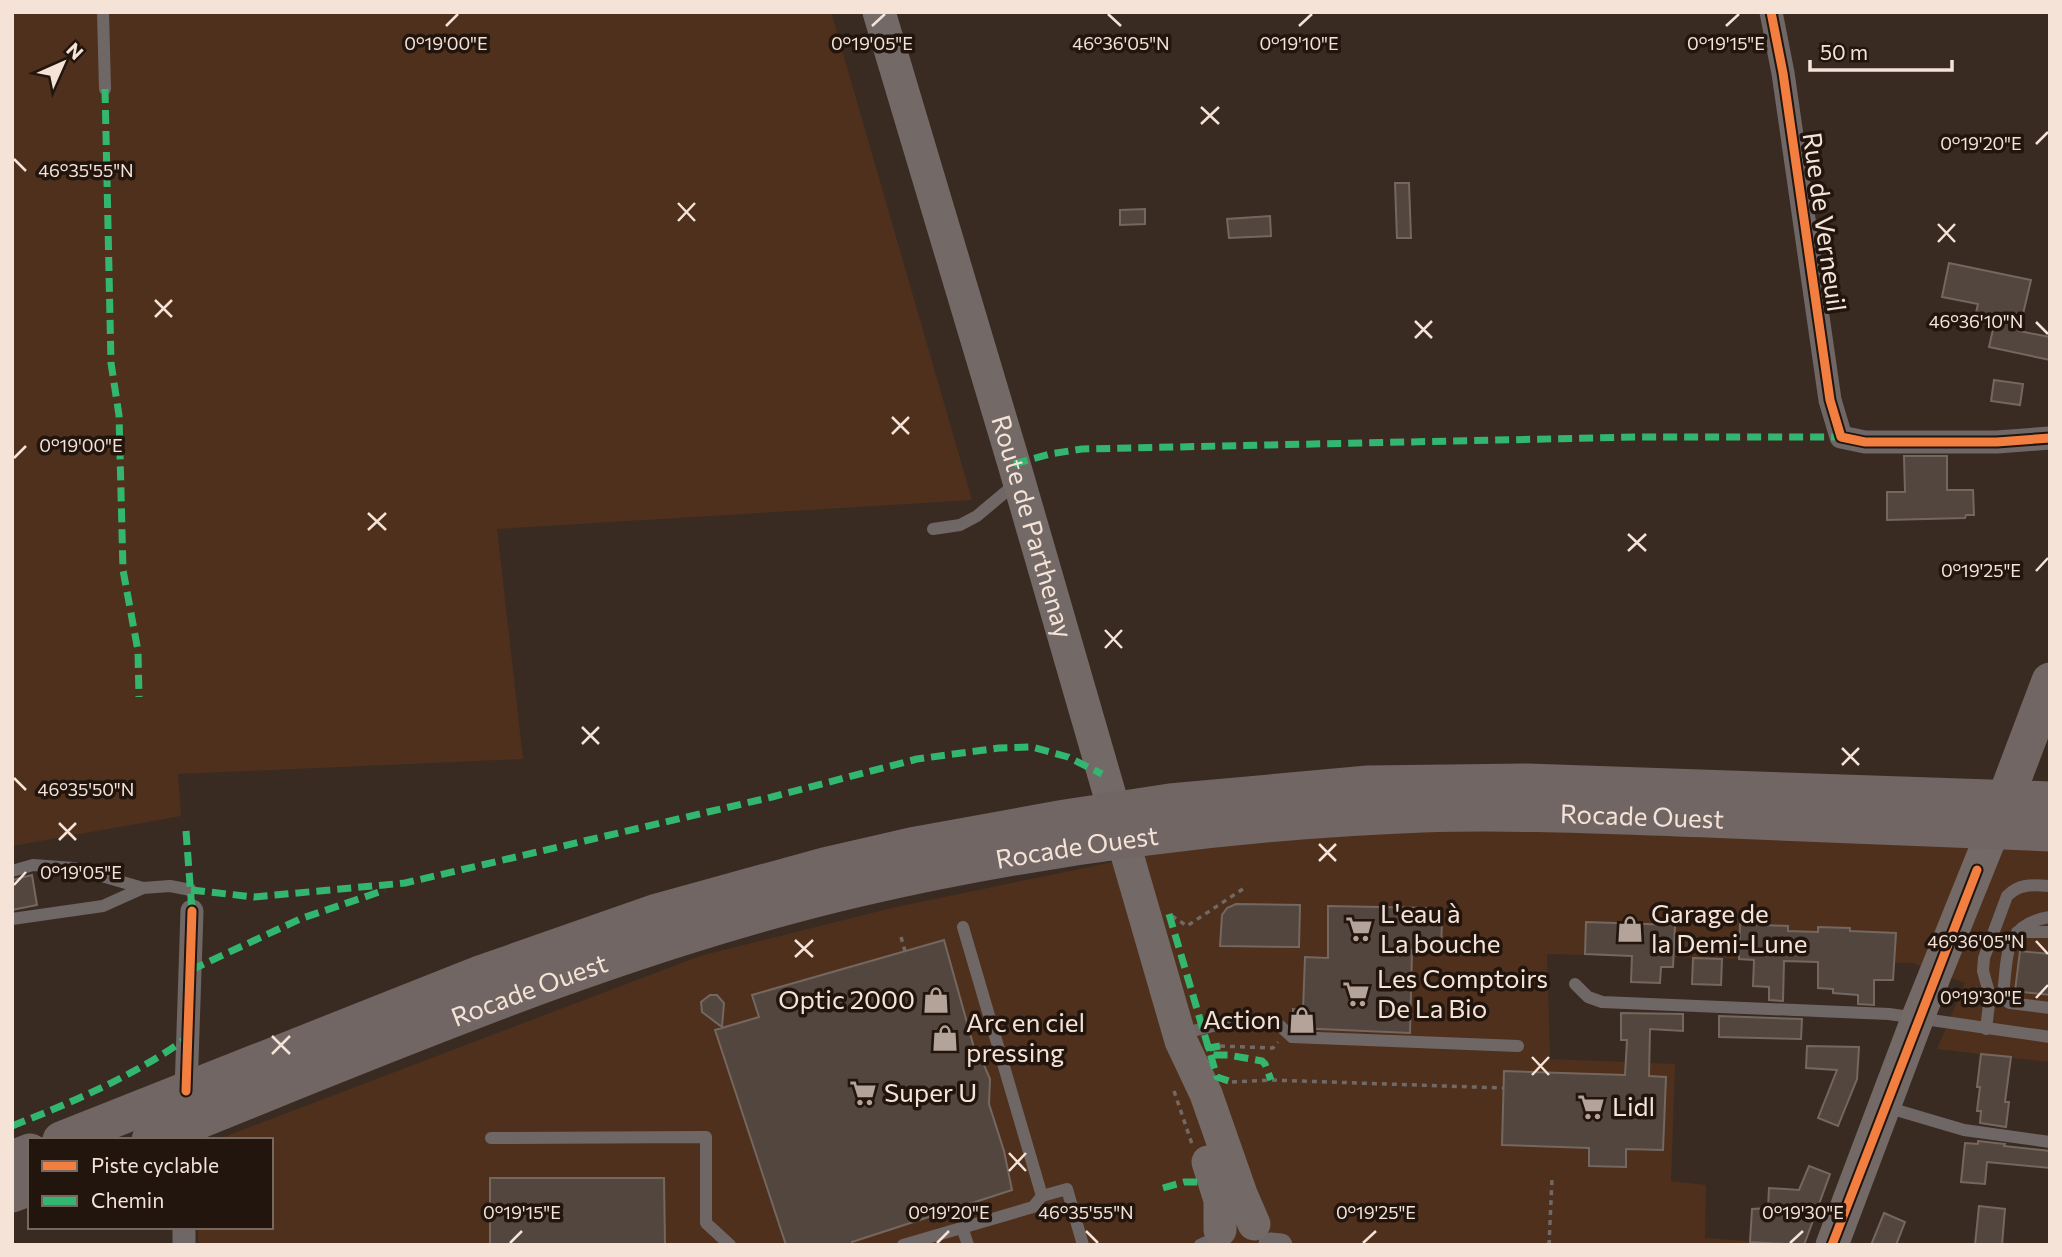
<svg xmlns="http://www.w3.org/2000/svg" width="2062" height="1257" viewBox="0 0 2062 1257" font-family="Commissioner,sans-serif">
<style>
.built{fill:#4f301c}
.building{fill:#52463f;stroke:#74675f;stroke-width:2}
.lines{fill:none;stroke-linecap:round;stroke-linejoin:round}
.path{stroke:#716965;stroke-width:3.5;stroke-dasharray:5 5;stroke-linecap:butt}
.lane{stroke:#6f6766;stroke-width:12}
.street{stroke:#6f6766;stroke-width:23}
.secondary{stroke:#736966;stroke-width:33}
.primary{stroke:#716663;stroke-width:37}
.quiet{stroke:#33b770;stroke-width:7;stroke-dasharray:14 7;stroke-linecap:butt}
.cycleway-casing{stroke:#21150e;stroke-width:13}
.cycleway{stroke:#f27e40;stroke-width:9}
.ticks{fill:none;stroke:#f5e3d8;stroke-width:2.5}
.labels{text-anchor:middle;stroke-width:7;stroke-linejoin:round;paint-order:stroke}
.street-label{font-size:26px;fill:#f5e3d8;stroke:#21150e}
.poi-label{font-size:26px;fill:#f5e3d8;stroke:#21150e;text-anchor:start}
.ticks-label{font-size:18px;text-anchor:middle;fill:#f5e3d8;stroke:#21150e;stroke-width:7;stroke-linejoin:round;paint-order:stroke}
</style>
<rect width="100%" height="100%" fill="#3a2b22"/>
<!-- built -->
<path class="built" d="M12,12H831L972,500L497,529L523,759L178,774L181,816L12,846Z
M1474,827L2050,847V1062L1937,1049L1965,983L1913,963L1547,954L1550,1059L1675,1064L1671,1181L1706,1185L1705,1238L1802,1245H198V1227H271V1140H216L700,956L892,908L1204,843Z"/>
<!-- building -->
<path class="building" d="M1395,183H1409L1411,238H1397Z
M1145,209V224L1120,225V210Z
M1270,216L1271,236L1229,238L1227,219Z
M1949,263L2031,280L2019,331L2050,337V360L1989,347L1994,325L1974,321L1978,304L1942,297Z
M1994,380L2023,384L2020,405L1991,401Z
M1904,456H1947V490H1973L1974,515H1966L1965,518L1887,520V492H1905Z
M32,875L37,905L12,910V880Z
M1236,904L1300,905L1299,947L1220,946L1222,915L1227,908Z
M1328,906L1431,908L1440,912L1442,919L1441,951L1412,950L1410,1033L1296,1028L1293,1026V1009L1303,1010L1305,957L1328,958Z
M1586,922L1675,925L1673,967H1661L1660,983L1631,982L1632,956L1585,954Z
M1740,924L1788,926V931L1818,932V927L1850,928V931L1896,933L1893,980H1874V1005L1858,1004V995L1833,993V989L1818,988V962L1784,961L1783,1001L1769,1000V987L1753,986L1754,960L1739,959Z
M944,940L976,1055L984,1065L990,1079L989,1104L1004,1151L1012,1190L852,1242L853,1245H786L715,1030L759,1017L752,995Z
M2020,951L2050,954V995L2015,991Z
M1693,958L1722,959L1721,985L1692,984Z
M710,995H717L724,1003L722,1027L702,1012L701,1002Z
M1621,1013L1683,1014V1031L1650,1029L1649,1076L1666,1077L1663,1150L1626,1149V1167L1589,1166V1148L1502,1145L1504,1071L1625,1075L1627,1040H1621Z
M1719,1016L1802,1019L1801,1039L1719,1037Z
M1807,1046L1859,1047L1857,1079L1838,1126L1818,1118L1837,1070L1806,1068Z
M1981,1054L2011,1057L2005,1102H2009L2006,1127L1980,1123L1981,1111H1977L1980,1087H1977Z
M1978,1141L2005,1144L2004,1146L2050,1151V1168L1987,1162L1985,1184L1961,1182L1965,1143L1978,1144Z
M1809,1166L1830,1174L1804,1245L1750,1242L1752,1209L1768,1208L1769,1188L1799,1190Z
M490,1178H664L665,1245H490Z
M1979,1206L2005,1209L2002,1245H1975Z
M1884,1213L1905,1222L1896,1245H1871Z"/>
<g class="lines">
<!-- path -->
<path class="path" d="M1172,916L1187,926L1246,887
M901,937L905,951
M1220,1046L1273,1048L1278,1042
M1232,1082L1271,1080L1503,1088
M1174,1091L1192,1144
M1549,1245L1552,1179"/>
<!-- lane -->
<path class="lane" d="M103,12L105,89
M933,529L960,525L977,516L1015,484
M12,871L33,865L74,868L143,888L170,886L191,890
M2050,917C2003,924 2008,955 2003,994L2005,1000L2010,1003L2050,1008
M12,919L103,906L143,888
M963,927L1042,1196
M2017,932H2050
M1575,984L1588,997L1602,1002L1889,1014L2050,1037
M1279,1025L1292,1037L1518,1046
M1986,1029L1990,996L1983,971L1984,958L2007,896C2020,883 2033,885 2050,886
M1180,1034L1230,1022
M1886,1107L1964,1130L2050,1142
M491,1138L706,1137V1223L730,1245
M962,1227L968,1245
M903,1245L1033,1207L1042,1196L1067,1189L1083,1245
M1200,1245L1215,1238"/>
<!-- street -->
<path class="street" d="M1771,12L1783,73L1830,400L1841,437L1865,442H1997L2050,438
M186,1091L192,911
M184,1227V1245
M1270,1244L1281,1245"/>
<!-- secondary -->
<g class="secondary">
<path id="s1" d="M879,12L1014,464L1181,1041L1206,1094L1241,1194L1254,1224"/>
<path d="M1208,1162L1220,1200V1230"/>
<path d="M1832,1245L1918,1017L1993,831"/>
</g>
<!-- primary -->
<g class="primary">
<path d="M1997,821L2050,681"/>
<path d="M61,1140L480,974L657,912L824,866L911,846L1065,818L1170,802L1368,784L1527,782L2050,800"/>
<path id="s2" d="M150,1140C383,1047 615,945 860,888C1042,846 1237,821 1423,814C1518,811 1613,816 1707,819C1821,824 1936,828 2050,833"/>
<path d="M12,1159L30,1152"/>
<path d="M12,1194L30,1187"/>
</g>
<!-- quiet -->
<path class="quiet" d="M105,89L111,363L119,415L123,570L138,651L139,697
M1014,464L1050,454L1082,449L1638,437H1841
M186,831L192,911
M191,890L254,897L405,883L772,797L917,759L999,748L1032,747L1068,757L1102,774
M1169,914L1217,1077L1232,1082
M191,970L300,919L385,890
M1220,1046L1209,1048L1211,1055H1228L1262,1061L1265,1064L1271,1080
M12,1126C73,1102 136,1075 188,1037
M1163,1188L1184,1182H1204"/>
<defs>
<path id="cycleway" d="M1771,12L1783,73L1830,400L1841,437L1865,442H1997L2050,438
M186,1091L192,911
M1832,1245L1977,870"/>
</defs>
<!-- cycleway casing -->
<use href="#cycleway" class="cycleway-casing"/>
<!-- cycleway -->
<use href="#cycleway" class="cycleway"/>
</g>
<!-- ticks -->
<path class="ticks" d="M1108,14L1121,26M446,26L458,14M872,26L885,14M1299,26L1312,14M1726,26L1739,14M1201,107L1219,124M1201,124L1219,107M2036,144L2048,132M14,159L26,171M678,203L695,221M678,221L695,203M1938,224L1955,242M1938,242L1955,224M155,300L172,317M155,317L172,300M1415,321L1432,338M2036,322L2048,334M1415,338L1432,321M892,417L909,434M892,434L909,417M14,458L26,446M368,513L386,530M368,530L386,513M1628,534L1646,551M1628,551L1646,534M2036,571L2048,558M1105,630L1122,648M1105,648L1122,630M582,727L599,744M582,744L599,727M1842,748L1859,765M1842,765L1859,748M14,778L26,790M59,823L76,840M59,840L76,823M1319,844L1336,861M1319,861L1336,844M14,885L26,872M795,940L813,957M2036,941L2048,954M795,957L813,940M2036,998L2048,985M272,1036L290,1054M272,1054L290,1036M1532,1057L1549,1075M1532,1075L1549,1057M1009,1153L1026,1171M1009,1171L1026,1153M1086,1231L1098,1243M510,1243L522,1231M937,1243L949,1231M1363,1243L1376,1231M1790,1243L1803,1231"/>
<!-- icons -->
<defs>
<symbol id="supermarket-bare" viewBox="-9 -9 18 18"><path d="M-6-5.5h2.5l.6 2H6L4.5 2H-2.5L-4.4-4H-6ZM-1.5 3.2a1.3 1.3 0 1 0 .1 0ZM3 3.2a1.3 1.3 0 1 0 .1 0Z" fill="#b4a398" stroke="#21150e" stroke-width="2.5" paint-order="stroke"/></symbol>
<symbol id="shop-bare" viewBox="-9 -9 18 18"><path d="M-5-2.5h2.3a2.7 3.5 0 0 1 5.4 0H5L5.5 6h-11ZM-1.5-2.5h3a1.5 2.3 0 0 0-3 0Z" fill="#b4a398" stroke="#21150e" stroke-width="2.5" paint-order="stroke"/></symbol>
</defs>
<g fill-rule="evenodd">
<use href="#supermarket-bare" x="1340" y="910" width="38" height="38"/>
<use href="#shop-bare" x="1611" y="910" width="38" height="38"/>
<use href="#supermarket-bare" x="1337" y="975" width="38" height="38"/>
<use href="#shop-bare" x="917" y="981" width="38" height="38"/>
<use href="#shop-bare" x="1283" y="1001" width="38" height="38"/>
<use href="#shop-bare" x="926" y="1019" width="38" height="38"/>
<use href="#supermarket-bare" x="844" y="1074" width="38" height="38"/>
<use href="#supermarket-bare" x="1572" y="1088" width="38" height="38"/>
</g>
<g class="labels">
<!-- street labels -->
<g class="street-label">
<text transform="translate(1824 222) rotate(82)" y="9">Rue de Verneuil</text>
<text dy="9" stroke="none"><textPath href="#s1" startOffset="537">Route de Parthenay</textPath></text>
<text dy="9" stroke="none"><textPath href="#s2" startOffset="1542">Rocade Ouest</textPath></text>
<text dy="9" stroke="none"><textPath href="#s2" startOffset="975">Rocade Ouest</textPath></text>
<text dy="9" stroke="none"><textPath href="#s2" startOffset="408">Rocade Ouest</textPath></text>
</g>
<!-- poi labels -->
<g class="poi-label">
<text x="1380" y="923">L'eau à<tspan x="1380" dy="30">La bouche</tspan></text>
<text x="1651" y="923">Garage de<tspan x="1651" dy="30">la Demi-Lune</tspan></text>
<text x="1377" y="988">Les Comptoirs<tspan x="1377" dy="30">De La Bio</tspan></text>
<text x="915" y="1009" text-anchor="end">Optic 2000</text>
<text x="1281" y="1029" text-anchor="end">Action</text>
<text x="966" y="1032">Arc en ciel<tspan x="966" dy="30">pressing</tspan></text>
<text x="884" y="1102">Super U</text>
<text x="1612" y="1116">Lidl</text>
</g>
</g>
<g class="ticks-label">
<text x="446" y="50">0°19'00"E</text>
<text x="872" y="50">0°19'05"E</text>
<text x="1121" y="50">46°36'05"N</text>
<text x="1299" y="50">0°19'10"E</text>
<text x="1726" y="50">0°19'15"E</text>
<text x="1981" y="150">0°19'20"E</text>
<text x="86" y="177">46°35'55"N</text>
<text x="1976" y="328">46°36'10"N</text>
<text x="81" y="452">0°19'00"E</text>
<text x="1981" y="577">0°19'25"E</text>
<text x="86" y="796">46°35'50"N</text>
<text x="81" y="879">0°19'05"E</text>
<text x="1976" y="948">46°36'05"N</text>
<text x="1981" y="1004">0°19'30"E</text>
<text x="522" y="1219">0°19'15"E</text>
<text x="949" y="1219">0°19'20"E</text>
<text x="1086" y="1219">46°35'55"N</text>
<text x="1376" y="1219">0°19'25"E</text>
<text x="1803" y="1219">0°19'30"E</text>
</g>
<!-- border -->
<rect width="2062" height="1257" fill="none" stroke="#f5e3d8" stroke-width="28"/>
<!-- legend -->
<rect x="28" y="1138" width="245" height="91" fill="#21150e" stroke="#76675f" stroke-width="2"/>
<rect x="42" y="1161" width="35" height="10" fill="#f27e40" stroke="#76675f" stroke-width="2"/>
<text x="91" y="1173" font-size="21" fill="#f5e3d8">Piste cyclable</text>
<rect x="42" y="1196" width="35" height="10" fill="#33b770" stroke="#76675f" stroke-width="2"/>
<text x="91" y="1208" font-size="21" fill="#f5e3d8">Chemin</text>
<!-- north arrow -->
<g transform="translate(63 63) rotate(45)" stroke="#21150e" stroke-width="5" paint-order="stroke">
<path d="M0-5L12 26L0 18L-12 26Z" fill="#f5e3d8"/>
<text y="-10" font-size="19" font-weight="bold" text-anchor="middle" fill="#f5e3d8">N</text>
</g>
<!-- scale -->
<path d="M1810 60v10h142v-10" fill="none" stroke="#f5e3d8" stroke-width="3.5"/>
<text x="1820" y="60" font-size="21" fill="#f5e3d8" stroke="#21150e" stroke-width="5" paint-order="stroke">50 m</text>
</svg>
